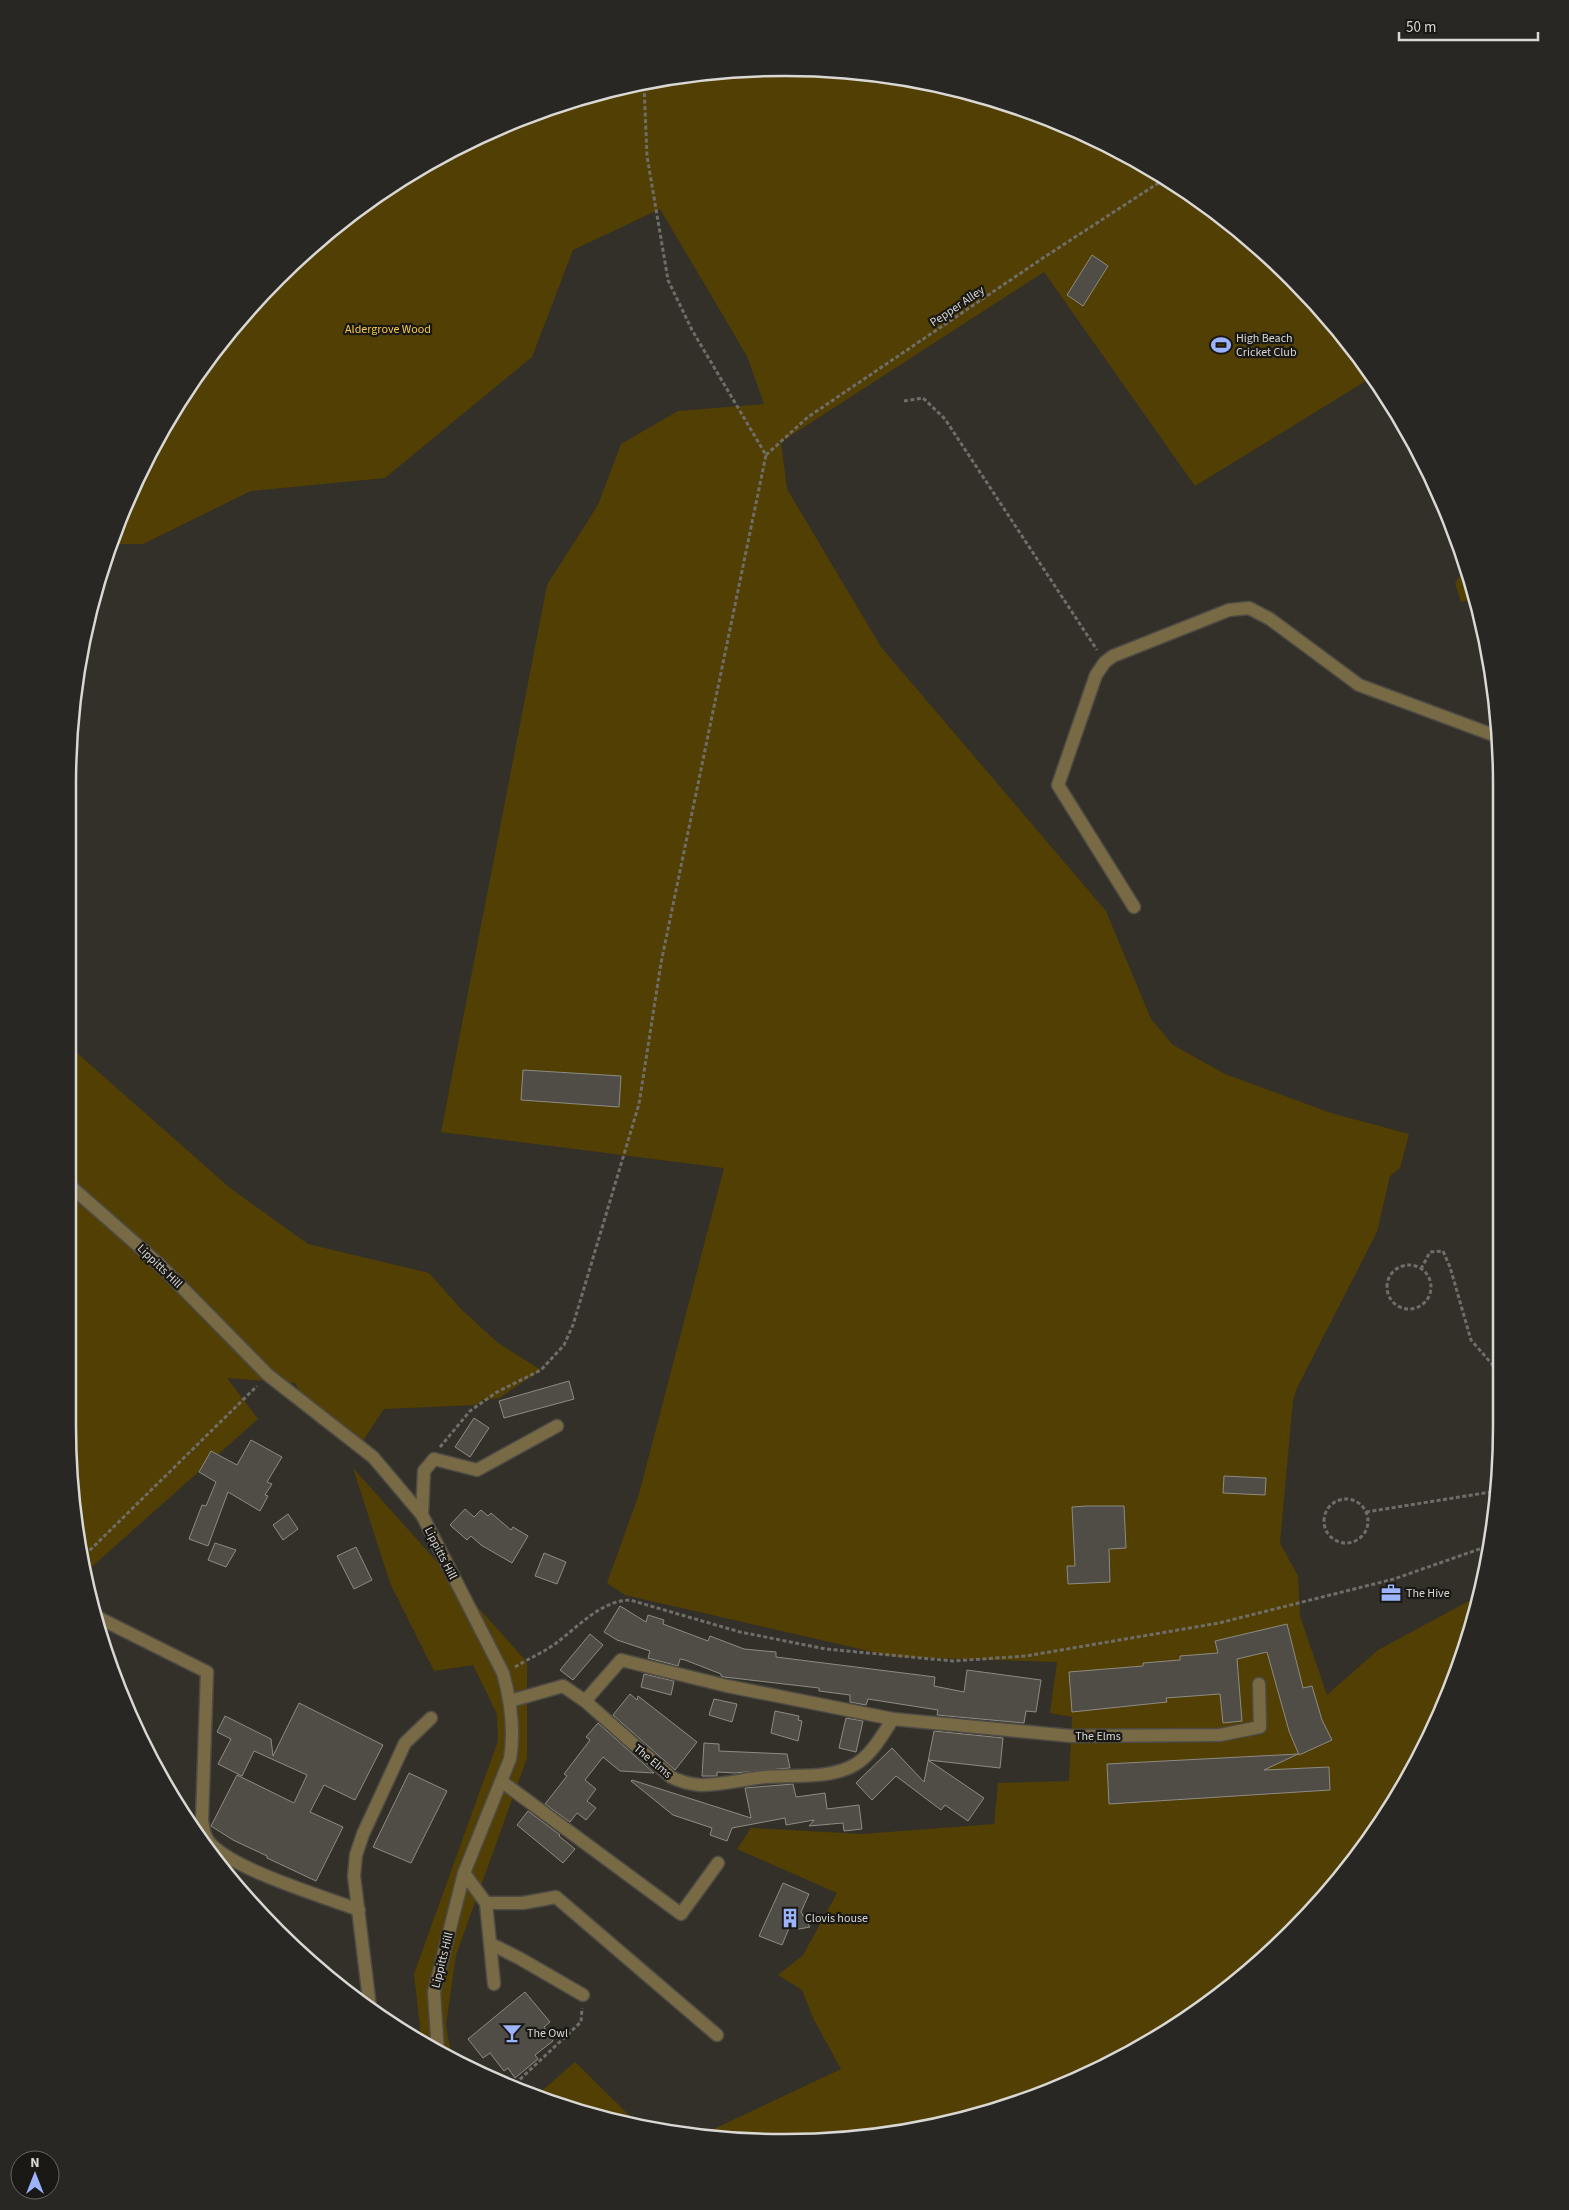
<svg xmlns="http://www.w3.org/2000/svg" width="1569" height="2210" viewBox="0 0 1569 2210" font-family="'Source Sans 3',sans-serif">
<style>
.green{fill:#513f03}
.building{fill:#504d46;stroke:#8e8b83}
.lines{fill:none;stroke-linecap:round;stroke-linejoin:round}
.minor-casing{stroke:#4e4b44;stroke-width:15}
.path{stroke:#706d68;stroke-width:3;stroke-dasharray:4 2.5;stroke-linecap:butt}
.minor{stroke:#786a45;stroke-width:12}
.labels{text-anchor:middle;stroke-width:4.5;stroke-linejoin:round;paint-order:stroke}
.street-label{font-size:12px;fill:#dad8d4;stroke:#191815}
.park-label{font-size:12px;fill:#f8ca44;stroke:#191815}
.poi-label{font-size:12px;fill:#dad8d4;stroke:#191815;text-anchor:start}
.rim{fill:none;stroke:#dad8d4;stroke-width:2.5}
</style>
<rect width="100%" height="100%" fill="#333029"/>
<!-- green -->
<path class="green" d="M831,69L970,92L1101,141L1221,215L1323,312L1369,379L1195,486L1044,272L781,442L787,489L881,647L1106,911L1151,1019L1173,1045L1225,1074L1331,1113L1409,1134L1400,1168L1390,1176L1377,1232L1297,1388L1293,1400L1280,1543L1298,1576L1300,1616L1327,1695L1378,1650L1480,1595L1477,1611L1428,1742L1354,1862L1257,1964L1102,2068L924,2129L785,2142L697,2137L841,2069L814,2020L802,1990L778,1975L803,1955L837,1893L737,1849L751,1828L862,1834L994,1824L998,1783L1069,1781L1072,1717L1050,1713L1057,1662L895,1657L625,1595L607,1583L639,1494L724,1168L441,1132L547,585L598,505L621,444L678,411L764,404L747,356L660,209L573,250L532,357L385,478L251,491L143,544H112L122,510L163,426L216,348L312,246L426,164L554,106L691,74Z
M1466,567L1474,599L1461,602L1455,583Z
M68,1045L230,1188L308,1244L429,1273L462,1310L498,1343L541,1370L499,1398L483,1400L476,1405L384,1409L357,1450L318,1424L295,1383L227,1378L258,1419L87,1571L68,1425Z
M353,1468L527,1662V1758L456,1955L446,2025L452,2059L422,2044L414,1974L498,1741L497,1714L473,1665L434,1671L390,1583Z
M575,2062L635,2121L537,2095Z"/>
<!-- building -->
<path class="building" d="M1092,255L1108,266L1083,306L1067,295Z
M523,1070L621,1076L619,1107L521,1100Z
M569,1381L574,1399L504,1418L499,1401Z
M474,1418L489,1428L470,1457L455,1447Z
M251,1440L282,1457L267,1482L272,1484L265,1495L268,1496L260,1511L228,1492L208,1546L189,1539L202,1505L206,1506L216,1482L199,1472L211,1451L237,1465Z
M1224,1476L1266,1478L1265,1495L1223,1493Z
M1087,1506H1124L1126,1548L1109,1549L1110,1582L1068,1584L1067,1566H1075L1072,1507Z
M465,1509L474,1517L481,1510L488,1516L491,1513L511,1530L513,1527L528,1536L512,1563L481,1545L471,1536L467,1540L450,1525Z
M288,1514L298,1529L283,1540L273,1525Z
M215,1543L236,1550L226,1567L208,1560Z
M356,1547L372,1580L354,1589L337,1556Z
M544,1553L566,1562L557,1584L535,1576Z
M620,1606L646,1622L648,1615L664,1620L663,1624L708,1641L710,1636L744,1649L776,1652V1657L935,1677L934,1686L964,1692L967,1670L1041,1680L1036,1712L1026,1711L1024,1723L937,1715L938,1710L868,1699L866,1705L850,1702V1695L819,1691V1688L724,1677L721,1676V1674L685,1660L680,1659L678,1666L648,1658L650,1651L617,1640L604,1632Z
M1287,1624L1303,1688L1312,1686L1322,1720L1332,1740L1299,1755L1289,1731L1267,1652L1237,1659L1242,1721L1223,1723L1220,1694L1166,1698L1167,1702L1072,1712L1069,1672L1143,1666V1663L1180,1660V1656L1218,1653L1215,1641Z
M590,1634L603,1645L573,1680L560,1670Z
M644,1674L674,1681L671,1695L641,1687Z
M630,1694L637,1700L638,1696L697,1742L675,1770L613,1715Z
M714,1699L737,1704L732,1722L709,1715Z
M299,1703L383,1745L355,1800L324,1785L310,1812L343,1827L316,1881L267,1858V1856L233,1840L211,1826L237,1775L294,1803L307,1775L254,1751L242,1776L218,1764L231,1739L217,1732L225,1716L271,1739L273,1756Z
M775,1711L799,1716L798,1720L802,1721L798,1741L771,1733Z
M846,1718L863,1721L856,1752L839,1748Z
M598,1723L654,1773L620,1771L603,1757L585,1780L596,1789L587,1801L596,1808L586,1820L577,1813L570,1822L545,1804L567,1776L564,1774L590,1740L586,1737Z
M934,1731L1003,1738L1000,1768L928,1760L984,1798L968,1821L945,1805L941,1810L896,1776L872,1800L856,1783L892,1748L924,1782Z
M704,1743L719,1744V1751L787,1754L790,1768L735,1773L717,1772V1776H702Z
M1298,1754L1264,1770L1329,1767L1330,1790L1109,1804L1107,1764Z
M409,1773L447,1791L411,1863L373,1847Z
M632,1780L751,1818L745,1788L793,1784L796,1797L825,1793L827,1809L859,1805L862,1829L844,1831L843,1823L809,1826L814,1820L786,1825L785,1818L732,1828L727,1841L710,1835L712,1828L673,1815L631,1781Z
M528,1811L560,1835L559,1836L575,1849L563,1863L517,1825Z
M783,1883L809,1894L801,1912L810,1927L799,1929L790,1926L782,1945L759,1936Z
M525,1992L550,2022L544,2027L553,2041L535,2055L538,2059L515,2078L508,2068L504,2071L490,2053L483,2058L468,2039Z"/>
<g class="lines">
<defs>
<path id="minor" d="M1134,907L1058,785L1096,675L1105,662L1113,656L1229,610L1249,608L1270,619L1359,685L1496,736
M68,1184L159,1264L268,1375L373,1457L422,1515L503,1673C511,1702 515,1730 510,1759L464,1873L434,1992L438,2052
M422,1515L424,1471L434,1459L477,1470L557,1426
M93,1615L207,1672L202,1820C203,1827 204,1836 209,1842C233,1870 322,1896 359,1910
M510,1701L563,1686L585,1701L621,1660L727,1686L893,1719L1071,1736L1220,1735L1260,1727L1259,1684
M585,1701L671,1777C681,1782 689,1784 700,1785C722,1785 744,1779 765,1777C794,1774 830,1780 856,1764C873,1753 882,1735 893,1719
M501,1781L681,1914L718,1863
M464,1873L486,1903L494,1984
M486,1903H523L556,1897L717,2035
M491,1944L519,1958L583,1995
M370,2007L354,1876L356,1855L363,1834L405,1743L431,1718"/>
</defs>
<!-- minor casing -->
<use href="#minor" class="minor-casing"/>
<!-- path -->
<path class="path" d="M904,401L923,398L945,419L1097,650
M766,455L808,417L1043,258L1163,180
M1387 1287a22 22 0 1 1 44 0a22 22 0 1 1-44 0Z
M1421,1269L1430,1252L1443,1251L1450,1267L1471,1340L1492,1364L1500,1400
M440,1447L470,1411L497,1392L541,1370L564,1345L573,1325L639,1104L661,963L766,455L692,330L668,280L647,156L644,85
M1324 1521a22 22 0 1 1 44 0a22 22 0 1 1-44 0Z
M1366,1512L1497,1491
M85,1555L257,1386
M515,1667C528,1659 542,1653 555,1644C578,1627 600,1601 630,1600L740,1632L826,1649L953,1661L1026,1656L1219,1623L1394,1579L1488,1546
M519,2090L516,2083L581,2022L582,2008"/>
<!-- minor -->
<use href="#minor" class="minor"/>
</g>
<!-- icons -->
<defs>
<symbol id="stadium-bare" viewBox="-9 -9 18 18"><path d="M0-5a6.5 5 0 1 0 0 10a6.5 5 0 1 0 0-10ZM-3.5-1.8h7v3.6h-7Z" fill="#9bb4fd" stroke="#191815" stroke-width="2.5" paint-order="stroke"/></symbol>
<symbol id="office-bare" viewBox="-9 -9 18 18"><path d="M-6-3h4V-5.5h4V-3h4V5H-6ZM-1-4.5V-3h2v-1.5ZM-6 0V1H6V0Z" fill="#9bb4fd" stroke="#191815" stroke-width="2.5" paint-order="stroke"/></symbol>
<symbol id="building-bare" viewBox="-9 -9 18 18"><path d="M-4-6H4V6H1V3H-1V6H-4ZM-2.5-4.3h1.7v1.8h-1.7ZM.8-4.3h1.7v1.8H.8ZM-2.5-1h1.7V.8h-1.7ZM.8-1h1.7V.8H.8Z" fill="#9bb4fd" stroke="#191815" stroke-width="2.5" paint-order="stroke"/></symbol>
<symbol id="bar-bare" viewBox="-9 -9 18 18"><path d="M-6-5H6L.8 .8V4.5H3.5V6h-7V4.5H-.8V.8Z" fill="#9bb4fd" stroke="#191815" stroke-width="2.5" paint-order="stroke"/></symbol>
</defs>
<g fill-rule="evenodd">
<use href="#stadium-bare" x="1207" y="331" width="28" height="28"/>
<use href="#office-bare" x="1377" y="1579" width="28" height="28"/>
<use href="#building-bare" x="776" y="1904" width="28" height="28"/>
<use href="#bar-bare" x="498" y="2019" width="28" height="28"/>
</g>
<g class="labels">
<!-- street labels -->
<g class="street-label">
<text transform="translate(957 306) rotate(-34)" y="4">Pepper Alley</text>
<text transform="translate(160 1266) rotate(44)" y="4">Lippitts Hill</text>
<text transform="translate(441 1553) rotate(63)" y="4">Lippitts Hill</text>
<text x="1098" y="1740">The Elms</text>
<text transform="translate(653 1761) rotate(40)" y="4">The Elms</text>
<text transform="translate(442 1960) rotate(-76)" y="4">Lippitts Hill</text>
</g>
<!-- park labels -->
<g class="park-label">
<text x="388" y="333">Aldergrove Wood</text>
</g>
<!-- poi labels -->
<g class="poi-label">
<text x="1236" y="342">High Beach<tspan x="1236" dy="14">Cricket Club</tspan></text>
<text x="1406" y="1597">The Hive</text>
<text x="805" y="1922">Clovis house</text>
<text x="527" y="2037">The Owl</text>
</g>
</g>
<!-- crop -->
<path d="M0 0H1569V2210H0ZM784 76H785A708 708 0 0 1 1493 784V1426A708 708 0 0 1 785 2134H784A708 708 0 0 1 76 1426V784A708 708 0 0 1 784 76Z" fill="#282724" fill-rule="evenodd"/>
<path class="rim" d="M784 76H785A708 708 0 0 1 1493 784V1426A708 708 0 0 1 785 2134H784A708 708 0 0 1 76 1426V784A708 708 0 0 1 784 76Z"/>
<!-- north arrow -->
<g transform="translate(35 2175)"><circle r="24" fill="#191815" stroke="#666561"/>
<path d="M0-4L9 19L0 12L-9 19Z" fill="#9bb4fd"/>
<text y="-8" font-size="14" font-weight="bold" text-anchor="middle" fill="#dad8d4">N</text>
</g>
<!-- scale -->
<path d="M1399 32v8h139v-8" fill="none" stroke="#dad8d4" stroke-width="2.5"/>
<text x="1406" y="32" font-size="15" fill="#dad8d4" stroke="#191815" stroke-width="4" paint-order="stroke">50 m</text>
</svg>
